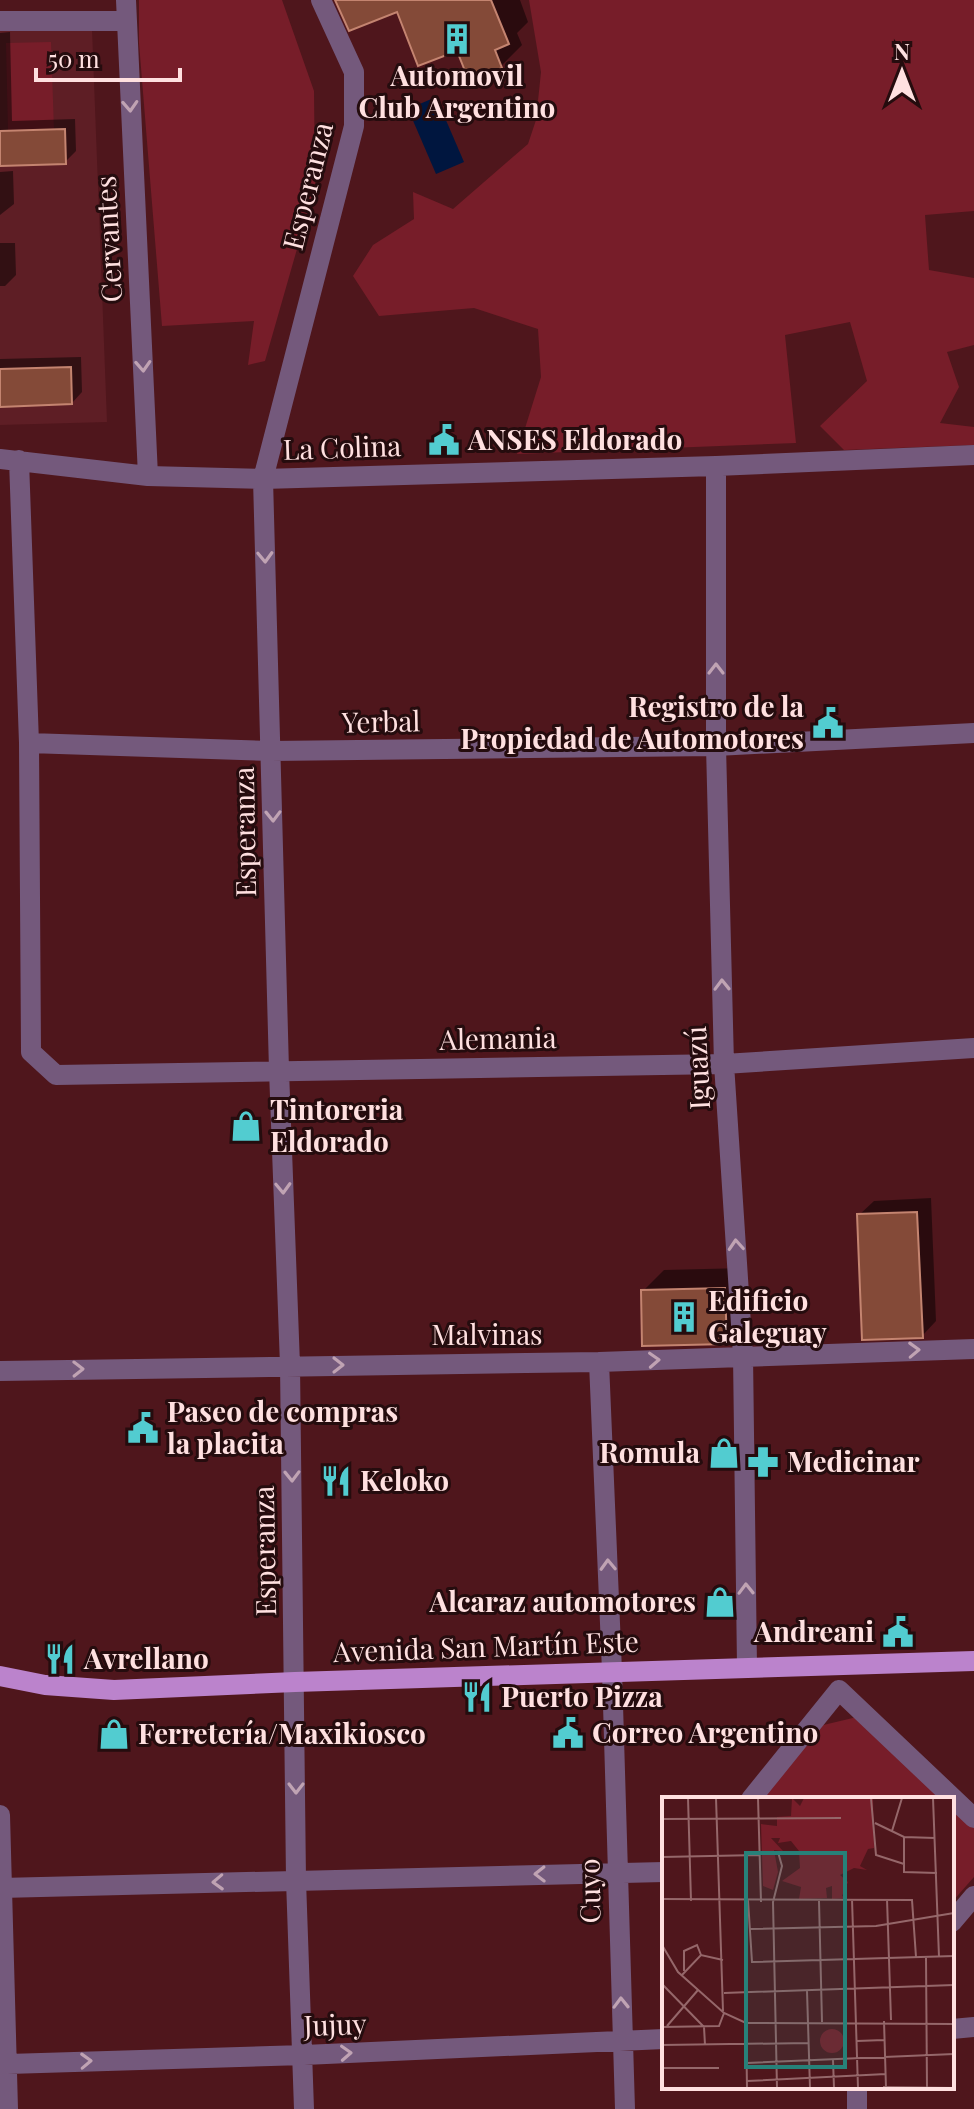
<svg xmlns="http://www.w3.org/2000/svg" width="974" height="2109" viewBox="0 0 974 2109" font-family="'Playfair Display',serif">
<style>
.built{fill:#5e1e25}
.green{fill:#771d29}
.water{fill:#00163f}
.shadow{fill:#0007}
.building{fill:#844a38;stroke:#c48470;stroke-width:2}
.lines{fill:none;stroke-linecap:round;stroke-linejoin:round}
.street{stroke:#74597c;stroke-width:20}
.primary{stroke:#bb83cc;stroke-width:20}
.oneway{stroke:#c0a3b3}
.labels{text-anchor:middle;stroke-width:6;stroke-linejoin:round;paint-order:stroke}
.poi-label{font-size:28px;font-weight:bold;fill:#ffe0e0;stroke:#250c0e;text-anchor:start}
.street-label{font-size:28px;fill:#ffe0e0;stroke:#250c0e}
.inset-road{fill:none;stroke:#95676a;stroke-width:2}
.view{fill:#278179;fill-opacity:0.15;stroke:#278179;stroke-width:4}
.inset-edge{fill:none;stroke:#ffe0e0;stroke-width:4}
</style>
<rect width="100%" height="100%" fill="#4f161c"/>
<!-- built -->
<path class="built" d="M0,29H92L107,422L0,425Z"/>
<!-- green -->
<path class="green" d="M139,0H282L314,91L315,186L265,361L248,365L254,321L162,326L139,43Z
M529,0H974V211L925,215L929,270L974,278V345L947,352L959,387L940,423L974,427V445L844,450L820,426L867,381L850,322L785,335L796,443L517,454L541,377L538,329L474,308L379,316L353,276L373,245L414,219L413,192L453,209L528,144L536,120L541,72Z
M51,42L54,130L8,131L6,43Z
M857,1717L945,1799H753L815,1727Z
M952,1806L974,1826V1877L952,1902Z"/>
<!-- water -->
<path class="water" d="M436,97L464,162L436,174L408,109Z"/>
<!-- shadow -->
<path class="shadow" d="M337,0H520L528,22L517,33L522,45L501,66L458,49L398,10Z
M10,32L12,121L75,119L76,151L65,162L0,164V33Z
M13,171L14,204L0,215V172Z
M0,243H15L16,275L5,286H0Z
M81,357L82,392L72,403L0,405V359Z
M931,1198L936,1321L922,1336L859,1215L874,1201Z
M745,1268L747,1321L726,1342L643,1291L664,1270Z"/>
<!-- building -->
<path class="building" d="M335,0H491L509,44L495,50L502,68L469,81L457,51L418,66L397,12L349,31Z
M65,129L66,164L0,166V131Z
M71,367L72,404L0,407V369Z
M917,1212L923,1338L862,1340L857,1214Z
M725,1288L727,1344L642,1346L641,1290Z"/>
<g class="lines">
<!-- street -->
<path class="street" d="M126,0L148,476
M0,21H126
M0,459L148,476L263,479L716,466L974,455
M19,460L29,743L31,1052L56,1075L724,1064L974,1048
M716,466V746L724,1064L743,1355L747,1667
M29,743L271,751L716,746L974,733
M599,1362L612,1671L625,2109
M0,1371L599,1362L974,1349
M839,1690L974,1818
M751,1799L839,1690
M0,1815L8,2109
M0,1888L664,1872
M952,1922L974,1896
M952,2029L974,2027
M8,2064L304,2055L664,2039
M857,2087V2109
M304,2109L296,1880L290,1365L279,1070L263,479L354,126V72L321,0"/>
<!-- primary -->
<path class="primary" d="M0,1676L45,1685L114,1690L295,1682L974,1661"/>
</g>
<!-- one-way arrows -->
<defs><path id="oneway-chevron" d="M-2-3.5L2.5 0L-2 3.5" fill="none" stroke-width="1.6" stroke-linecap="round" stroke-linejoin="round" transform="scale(2)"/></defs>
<g class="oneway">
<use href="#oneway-chevron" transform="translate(130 106) rotate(87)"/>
<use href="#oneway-chevron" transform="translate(143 366) rotate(87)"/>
<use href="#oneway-chevron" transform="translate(265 557) rotate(88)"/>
<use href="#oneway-chevron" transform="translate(716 669) rotate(-90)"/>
<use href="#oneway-chevron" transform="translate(273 816) rotate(89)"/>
<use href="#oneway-chevron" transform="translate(722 985) rotate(-91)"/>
<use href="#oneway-chevron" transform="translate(283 1188) rotate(88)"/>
<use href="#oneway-chevron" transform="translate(736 1245) rotate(-94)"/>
<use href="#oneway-chevron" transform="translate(914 1350) rotate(-2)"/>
<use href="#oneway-chevron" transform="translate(654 1360) rotate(-3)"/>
<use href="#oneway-chevron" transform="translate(338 1365)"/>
<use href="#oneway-chevron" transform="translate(78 1369) rotate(-1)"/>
<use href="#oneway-chevron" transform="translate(292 1476) rotate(89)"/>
<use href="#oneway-chevron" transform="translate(608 1565) rotate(-92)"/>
<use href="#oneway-chevron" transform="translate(746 1589) rotate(-91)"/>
<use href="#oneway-chevron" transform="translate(296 1788) rotate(90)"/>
<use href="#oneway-chevron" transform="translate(540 1874) rotate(179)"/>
<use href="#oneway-chevron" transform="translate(218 1882) rotate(178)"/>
<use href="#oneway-chevron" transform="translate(621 2003) rotate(-91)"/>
<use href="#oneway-chevron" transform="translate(346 2053) rotate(-3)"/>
<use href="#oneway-chevron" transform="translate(86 2061) rotate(-2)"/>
</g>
<!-- icons -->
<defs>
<symbol id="building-bare" viewBox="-9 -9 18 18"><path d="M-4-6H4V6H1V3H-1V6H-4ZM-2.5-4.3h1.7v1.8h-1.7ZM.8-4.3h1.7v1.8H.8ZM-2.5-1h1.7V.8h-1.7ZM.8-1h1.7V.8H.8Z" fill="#52ccd0" stroke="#250c0e" stroke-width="2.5" paint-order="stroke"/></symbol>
<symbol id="civic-bare" viewBox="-9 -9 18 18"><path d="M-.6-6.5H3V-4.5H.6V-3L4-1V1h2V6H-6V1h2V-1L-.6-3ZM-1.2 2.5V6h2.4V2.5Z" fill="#52ccd0" stroke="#250c0e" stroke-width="2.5" paint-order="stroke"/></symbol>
<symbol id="shop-bare" viewBox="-9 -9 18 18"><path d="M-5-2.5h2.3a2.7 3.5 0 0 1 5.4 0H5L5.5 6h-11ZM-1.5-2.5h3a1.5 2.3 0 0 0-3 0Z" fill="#52ccd0" stroke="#250c0e" stroke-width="2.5" paint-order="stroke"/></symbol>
<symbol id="pharmacy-bare" viewBox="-9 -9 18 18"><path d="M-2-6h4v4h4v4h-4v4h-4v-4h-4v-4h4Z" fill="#52ccd0" stroke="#250c0e" stroke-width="2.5" paint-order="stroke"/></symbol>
<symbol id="restaurant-bare" viewBox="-9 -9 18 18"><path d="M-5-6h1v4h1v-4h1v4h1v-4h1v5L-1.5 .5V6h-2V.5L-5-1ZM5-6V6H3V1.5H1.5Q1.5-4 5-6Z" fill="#52ccd0" stroke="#250c0e" stroke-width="2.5" paint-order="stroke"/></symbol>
</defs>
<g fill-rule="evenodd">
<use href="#building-bare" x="435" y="17" width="44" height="44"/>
<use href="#civic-bare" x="422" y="418" width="44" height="44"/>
<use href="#civic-bare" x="806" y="701" width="44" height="44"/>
<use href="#shop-bare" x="224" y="1104" width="44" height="44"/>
<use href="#building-bare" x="662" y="1295" width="44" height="44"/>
<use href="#civic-bare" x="121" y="1406" width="44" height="44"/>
<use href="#shop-bare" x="702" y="1431" width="44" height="44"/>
<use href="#pharmacy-bare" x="741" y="1440" width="44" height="44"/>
<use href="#restaurant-bare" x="314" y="1459" width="44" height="44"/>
<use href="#shop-bare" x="698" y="1580" width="44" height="44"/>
<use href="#civic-bare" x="876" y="1610" width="44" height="44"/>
<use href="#restaurant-bare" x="38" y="1637" width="44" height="44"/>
<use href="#restaurant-bare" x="455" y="1675" width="44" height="44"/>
<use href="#civic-bare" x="546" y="1711" width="44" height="44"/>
<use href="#shop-bare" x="92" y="1712" width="44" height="44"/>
</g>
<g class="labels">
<!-- poi labels -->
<g class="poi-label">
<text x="457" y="86" text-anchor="middle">Automovil<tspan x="457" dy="32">Club Argentino</tspan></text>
<text x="468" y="450">ANSES Eldorado</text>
<text x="804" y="717" text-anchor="end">Registro de la<tspan x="804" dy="32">Propiedad de Automotores</tspan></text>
<text x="270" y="1120">Tintoreria<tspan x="270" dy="32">Eldorado</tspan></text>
<text x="708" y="1311">Edificio<tspan x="708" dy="32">Galeguay</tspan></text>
<text x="167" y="1422">Paseo de compras<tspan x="167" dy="32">la placita</tspan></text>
<text x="700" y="1463" text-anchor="end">Romula</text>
<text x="787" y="1472">Medicinar</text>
<text x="360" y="1491">Keloko</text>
<text x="696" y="1612" text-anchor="end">Alcaraz automotores</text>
<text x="874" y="1642" text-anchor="end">Andreani</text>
<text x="84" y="1669">Avrellano</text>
<text x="501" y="1707">Puerto Pizza</text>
<text x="592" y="1743">Correo Argentino</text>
<text x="138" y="1744">Ferretería/Maxikiosco</text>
</g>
<!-- street labels -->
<g class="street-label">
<text transform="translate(308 186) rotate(-76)" y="10">Esperanza</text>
<text transform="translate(109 239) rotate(-93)" y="10">Cervantes</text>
<text transform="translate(342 448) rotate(-2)" y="10">La Colina</text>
<text transform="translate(381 722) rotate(-1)" y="10">Yerbal</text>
<text transform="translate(245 832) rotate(-91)" y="10">Esperanza</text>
<text transform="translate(498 1039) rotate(-1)" y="10">Alemania</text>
<text transform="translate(698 1068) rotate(-93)" y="10">Iguazú</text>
<text x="487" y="1345">Malvinas</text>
<text transform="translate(265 1551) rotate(-91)" y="10">Esperanza</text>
<text transform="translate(486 1647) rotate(-2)" y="10">Avenida San Martín Este</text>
<text transform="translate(590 1891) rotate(-91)" y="10">Cuyo</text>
<text transform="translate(335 2025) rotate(-2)" y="10">Jujuy</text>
</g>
</g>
<!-- overview -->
<g transform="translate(662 1797)">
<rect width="292" height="292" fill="#4f161c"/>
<path d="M130,1L138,9L142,1H211L212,51L206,52L198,69L205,73L192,71L178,78L186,85L180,99L185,101L170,102V89L164,91L165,101L137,102L139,90L120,84L138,71L137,54L129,44L116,46L118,41H109L121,54L112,53L116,75L111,93L101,89L99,27L115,29V20L129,19ZM158 244a12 12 0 1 1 24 0a12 12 0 1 1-24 0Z" fill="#771d29"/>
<path class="inset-road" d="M26,1L29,104M54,1L61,214M96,1L99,105M209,1L214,58L242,67M271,1L277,160M0,22L179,21M213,26L242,40L273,41M230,34L240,1M242,40V75L275,76M0,60L97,58M0,102L250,103L254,160M190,102L196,291M225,102L229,223M86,103L90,165L292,159M157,104L160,225M87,132L214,129L292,116M0,148L16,175L62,216L84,226L292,227M264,160L265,291M22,174V154L35,148L39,158M20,178L39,158L61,163M0,187L42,230L43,248M145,194L148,291M62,196L292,188M222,224L224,291M84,226L85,291M5,229L36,193M0,230L57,229L62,216M195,244L222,243M0,248L147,246M171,263L172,291M85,266L292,257M0,271H57M85,284L224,277M221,290L292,291M115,291L111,105L120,69L116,55"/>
<path class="view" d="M84,56H183V270H84Z"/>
<rect width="292" height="292" class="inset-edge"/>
</g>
<!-- north arrow -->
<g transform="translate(902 72)" stroke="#250c0e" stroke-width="6" paint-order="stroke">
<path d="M0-6L14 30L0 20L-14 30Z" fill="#ffe0e0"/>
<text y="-12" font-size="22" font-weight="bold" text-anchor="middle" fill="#ffe0e0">N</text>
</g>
<!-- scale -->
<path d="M36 68v12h144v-12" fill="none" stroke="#ffe0e0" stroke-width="4"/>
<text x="48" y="68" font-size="24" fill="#ffe0e0" stroke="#250c0e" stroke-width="6" paint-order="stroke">50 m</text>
</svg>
